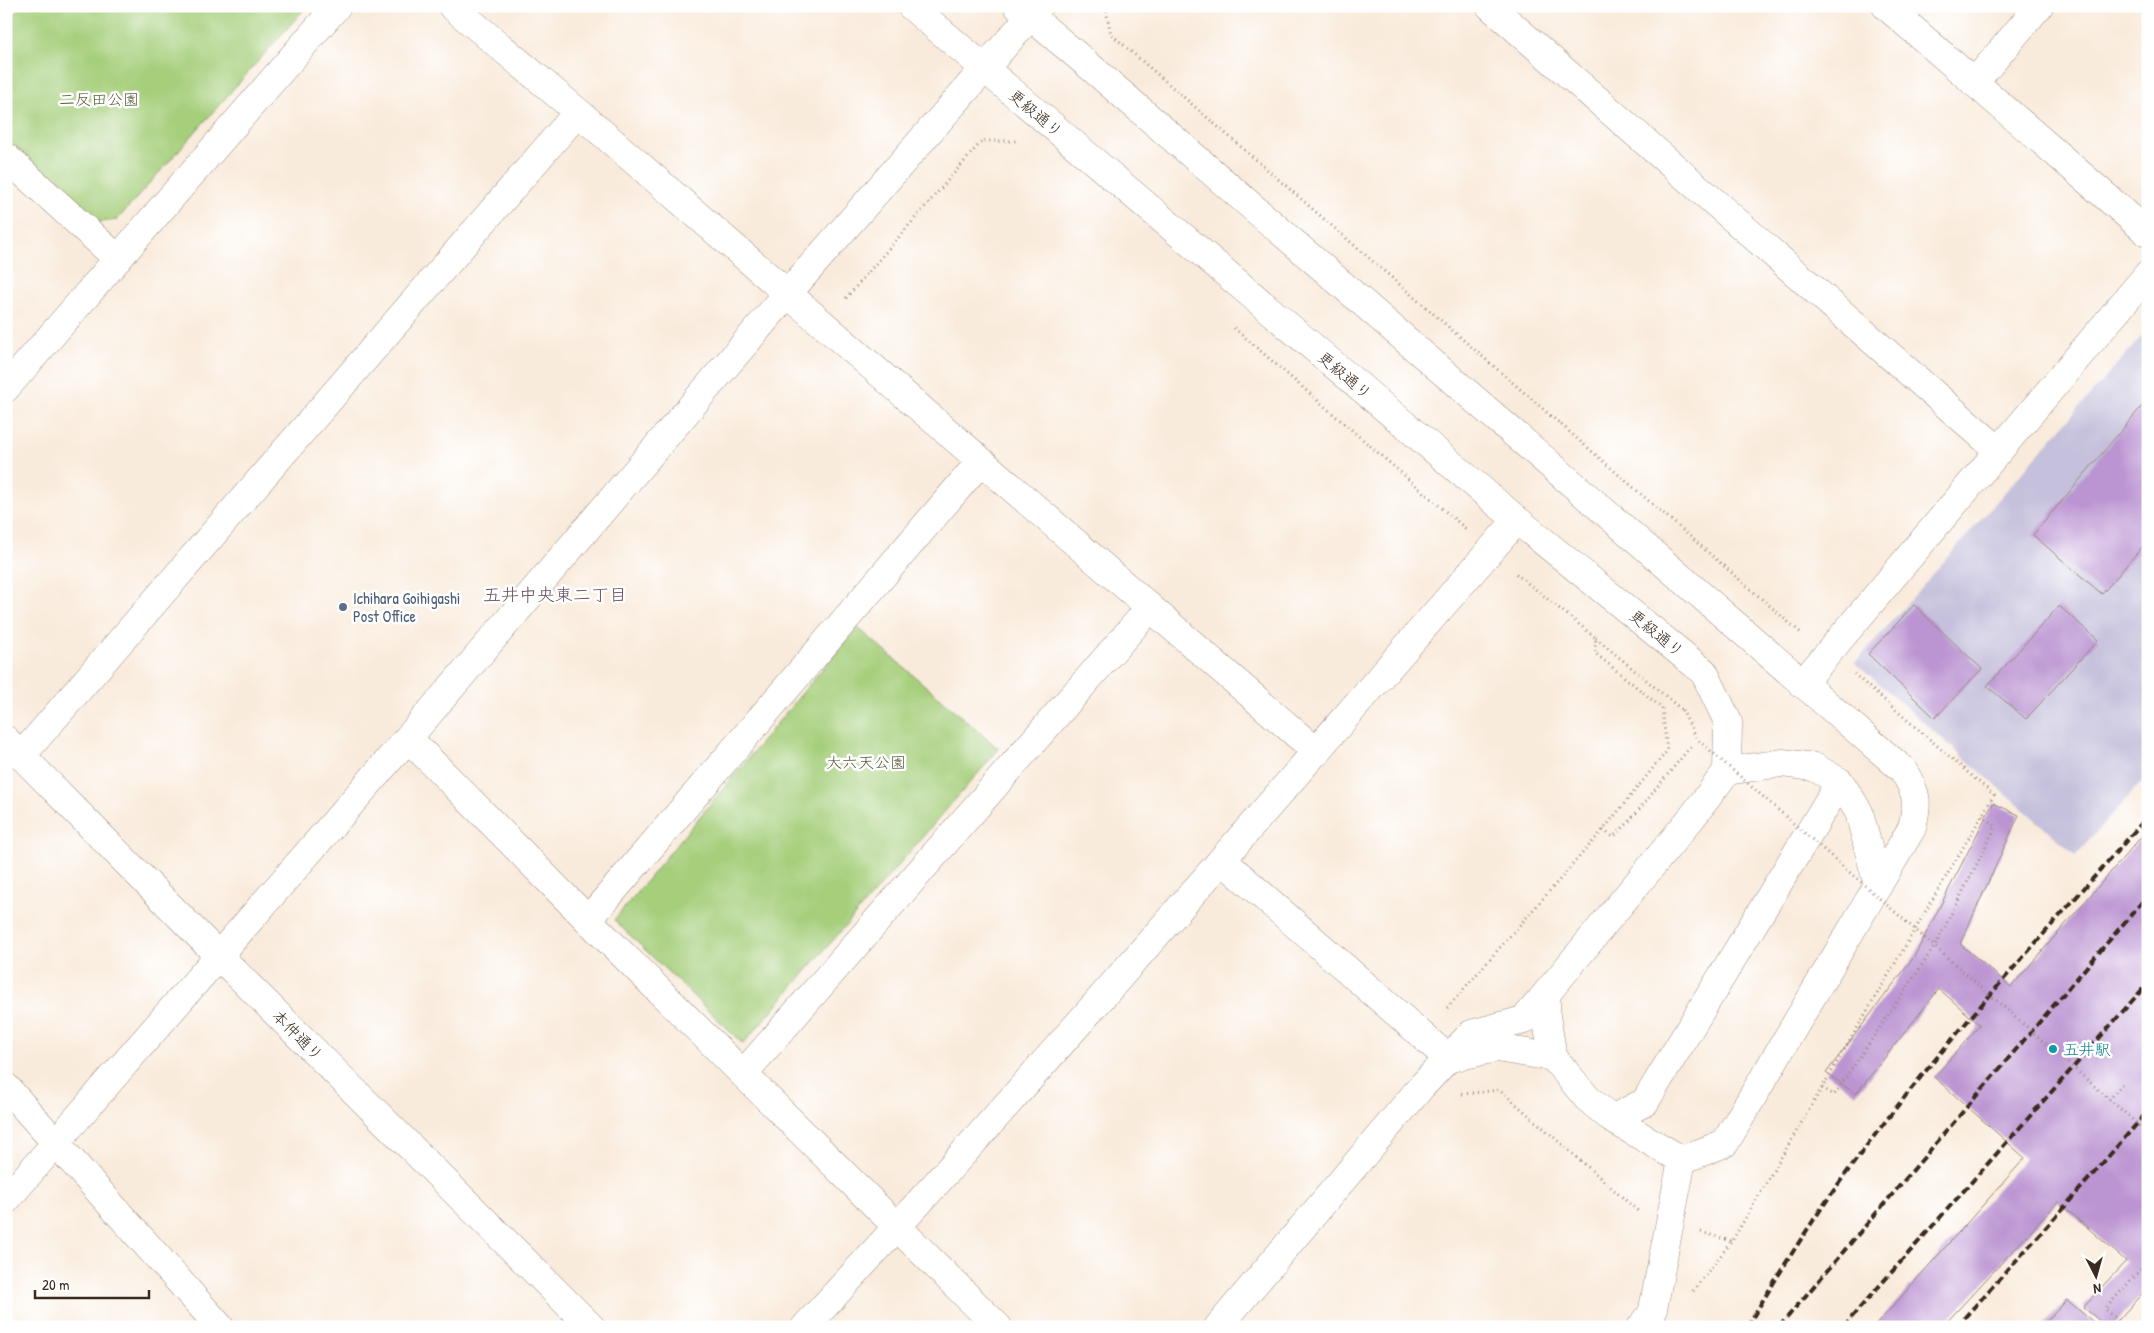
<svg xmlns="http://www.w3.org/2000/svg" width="2154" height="1333" viewBox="0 0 2154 1333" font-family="'Patrick Hand','Klee One',sans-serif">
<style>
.industrial{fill:#c5c0db}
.green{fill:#a6cf7b;stroke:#707c4c}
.building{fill:#bb94d2}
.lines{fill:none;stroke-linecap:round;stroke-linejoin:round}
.minor-casing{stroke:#9a8a7c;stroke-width:29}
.tertiary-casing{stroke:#9a8a7c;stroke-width:29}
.path{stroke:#9a8a7c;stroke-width:3;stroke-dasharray:1 4;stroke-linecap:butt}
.minor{stroke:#fff;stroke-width:28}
.tertiary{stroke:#fff;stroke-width:28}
.rail{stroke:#3b2a1e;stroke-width:4;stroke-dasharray:8 4;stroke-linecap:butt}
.path-bridge{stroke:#9a8a7c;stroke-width:3;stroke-dasharray:1 4;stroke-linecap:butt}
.service-dot{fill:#5c6f8a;stroke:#fff;stroke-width:2}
.culture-dot{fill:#0f9aa8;stroke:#fff;stroke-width:2}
.labels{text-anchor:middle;stroke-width:5;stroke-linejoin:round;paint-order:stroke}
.park-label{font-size:16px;fill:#5b5c3a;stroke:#fff}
.street-label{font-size:16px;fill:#3b2a1e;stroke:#fff}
.service-label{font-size:16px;fill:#4e5e75;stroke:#fff;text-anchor:start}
.culture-label{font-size:16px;fill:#0d838f;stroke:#fff;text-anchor:start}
.neighbourhood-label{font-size:18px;fill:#684f5d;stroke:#fff}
</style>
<rect width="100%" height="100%" fill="#fff"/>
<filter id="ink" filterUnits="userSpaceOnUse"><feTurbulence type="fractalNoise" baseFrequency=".02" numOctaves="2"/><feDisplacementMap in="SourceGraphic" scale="10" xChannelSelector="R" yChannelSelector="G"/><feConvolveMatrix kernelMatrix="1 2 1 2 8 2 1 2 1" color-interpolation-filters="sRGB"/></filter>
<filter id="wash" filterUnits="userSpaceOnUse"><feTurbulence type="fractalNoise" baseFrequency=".0096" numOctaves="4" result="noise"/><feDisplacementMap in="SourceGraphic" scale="20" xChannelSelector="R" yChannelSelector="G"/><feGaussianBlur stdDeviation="1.12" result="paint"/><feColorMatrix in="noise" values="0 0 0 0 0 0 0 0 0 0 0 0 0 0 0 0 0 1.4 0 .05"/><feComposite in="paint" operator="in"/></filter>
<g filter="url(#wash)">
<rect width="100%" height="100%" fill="#f9ebdb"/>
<!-- industrial -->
<path class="industrial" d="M2148,329V775L2076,855L1855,663Z"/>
<!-- green -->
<path class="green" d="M21,6H307L117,220L93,223L6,144V24Z
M857,627L999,749L743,1044L614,920Z"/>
<g id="blocks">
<!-- building -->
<path class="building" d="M2148,399V540L2102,594L2033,535Z
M1914,605L1982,669L1935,718L1868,654Z
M2059,606L2098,640L2026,719L1987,686Z
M1993,803L2019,815L1960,944L2011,987L2148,829V1287L2112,1327H2107L2083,1307L2126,1261L2058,1202L1942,1327H1874L2025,1158L1934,1077L1980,1025L1939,989L1856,1094L1826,1073L1914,957Z
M2067,1300L2099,1327H2041Z"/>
</g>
</g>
<g filter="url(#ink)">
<use href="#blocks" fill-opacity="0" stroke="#9a8a7c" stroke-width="1"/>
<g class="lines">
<defs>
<path id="minor" d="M452,6L578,112L1317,752
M1490,6L1998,450
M1886,6L2148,233
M1974,83L2039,6
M6,157L118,259
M6,388L337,6
M408,738L588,920L998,1327
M22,755L578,112
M1727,771L1782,763L1814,767L1840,782L1859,812L1878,886
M1222,860L1448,1058
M588,920L981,461
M1450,1058L1496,1048L1553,1057
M743,1074L1149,609
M6,1087L220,1327
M1612,1119L1645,1102L1840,782
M805,1327C1049,1064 1281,790 1517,520
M1218,1327L1422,1086L1471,1034L1524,1020L1546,994
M1641,1327L1652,1314L1682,1160"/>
<path id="tertiary" d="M911,6L1517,520L1704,672L1728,722L1727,771L1693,816L1546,994V1016L1553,1057L1587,1098L1612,1119L1682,1160L1725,1143L1912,828C1918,800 1918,795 1903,770L1086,63L1018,6
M1802,684L2148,274
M6,740L219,956L591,1327
M6,1200L408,738L788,293L1039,6"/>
</defs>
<!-- minor casing -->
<use href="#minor" class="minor-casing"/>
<!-- tertiary casing -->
<use href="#tertiary" class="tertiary-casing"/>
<!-- path -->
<path class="path" d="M1105,6L1111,34L1801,633
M846,298L982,141H1018
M1234,328L1466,529
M1596,638L1682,710
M1603,830L1613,837L1627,824L1692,745
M1447,1008L1603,830L1667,751L1662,708L1595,653L1596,638L1515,573
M1822,1088L1834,1095L1935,946L1996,826L1982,815
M1462,1094L1500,1090L1638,1211
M2109,1100L2122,1084
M1701,1232L1731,1241
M1693,1291L1732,1241L1994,795L1854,674
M2126,1327L2105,1309L2148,1261"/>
<!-- minor -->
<use href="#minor" class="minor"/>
<!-- tertiary -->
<use href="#tertiary" class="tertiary"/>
<!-- rail -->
<path class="rail" d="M1747,1327C1782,1268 1818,1210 1859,1156C1948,1037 2050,928 2148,816
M1779,1327L2148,895
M1843,1327L2148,983
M1956,1327L2060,1212L2148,1111"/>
<!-- path-bridge -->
<path class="path-bridge" d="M1682,710L1697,739L2148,1133"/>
</g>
</g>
<!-- markers -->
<circle class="service-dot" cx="343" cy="607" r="5"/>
<circle class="culture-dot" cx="2053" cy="1049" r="5"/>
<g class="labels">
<!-- park labels -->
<g class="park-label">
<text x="99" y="105">二反田公園</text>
<text x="866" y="768">大六天公園</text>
</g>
<!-- street labels -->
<g class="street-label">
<text transform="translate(1036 113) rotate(40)" y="6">更級通り</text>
<text transform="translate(1345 375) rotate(40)" y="6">更級通り</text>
<text transform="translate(1657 633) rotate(39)" y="6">更級通り</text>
<text transform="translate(298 1035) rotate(45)" y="6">本仲通り</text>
</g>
<!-- service labels -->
<g class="service-label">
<text x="353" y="604">Ichihara Goihigashi<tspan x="353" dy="18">Post Office</tspan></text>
</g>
<!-- culture labels -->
<g class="culture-label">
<text x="2063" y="1055">五井駅</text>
</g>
<!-- neighbourhood labels -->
<g class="neighbourhood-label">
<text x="555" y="601">五井中央東二丁目</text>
</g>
</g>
<!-- margin -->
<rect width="2154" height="1333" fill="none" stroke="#fff" stroke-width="25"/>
<!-- north arrow -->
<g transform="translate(2096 1276) rotate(174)" stroke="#ffffff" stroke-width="4" paint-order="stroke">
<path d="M0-4L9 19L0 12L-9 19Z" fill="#3b2a1e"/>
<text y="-8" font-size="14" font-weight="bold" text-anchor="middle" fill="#3b2a1e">N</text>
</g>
<!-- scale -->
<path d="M35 1290v8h114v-8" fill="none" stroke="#3b2a1e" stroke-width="2.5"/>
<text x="42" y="1290" font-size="15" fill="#3b2a1e" stroke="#ffffff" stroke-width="4" paint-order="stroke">20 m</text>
</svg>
